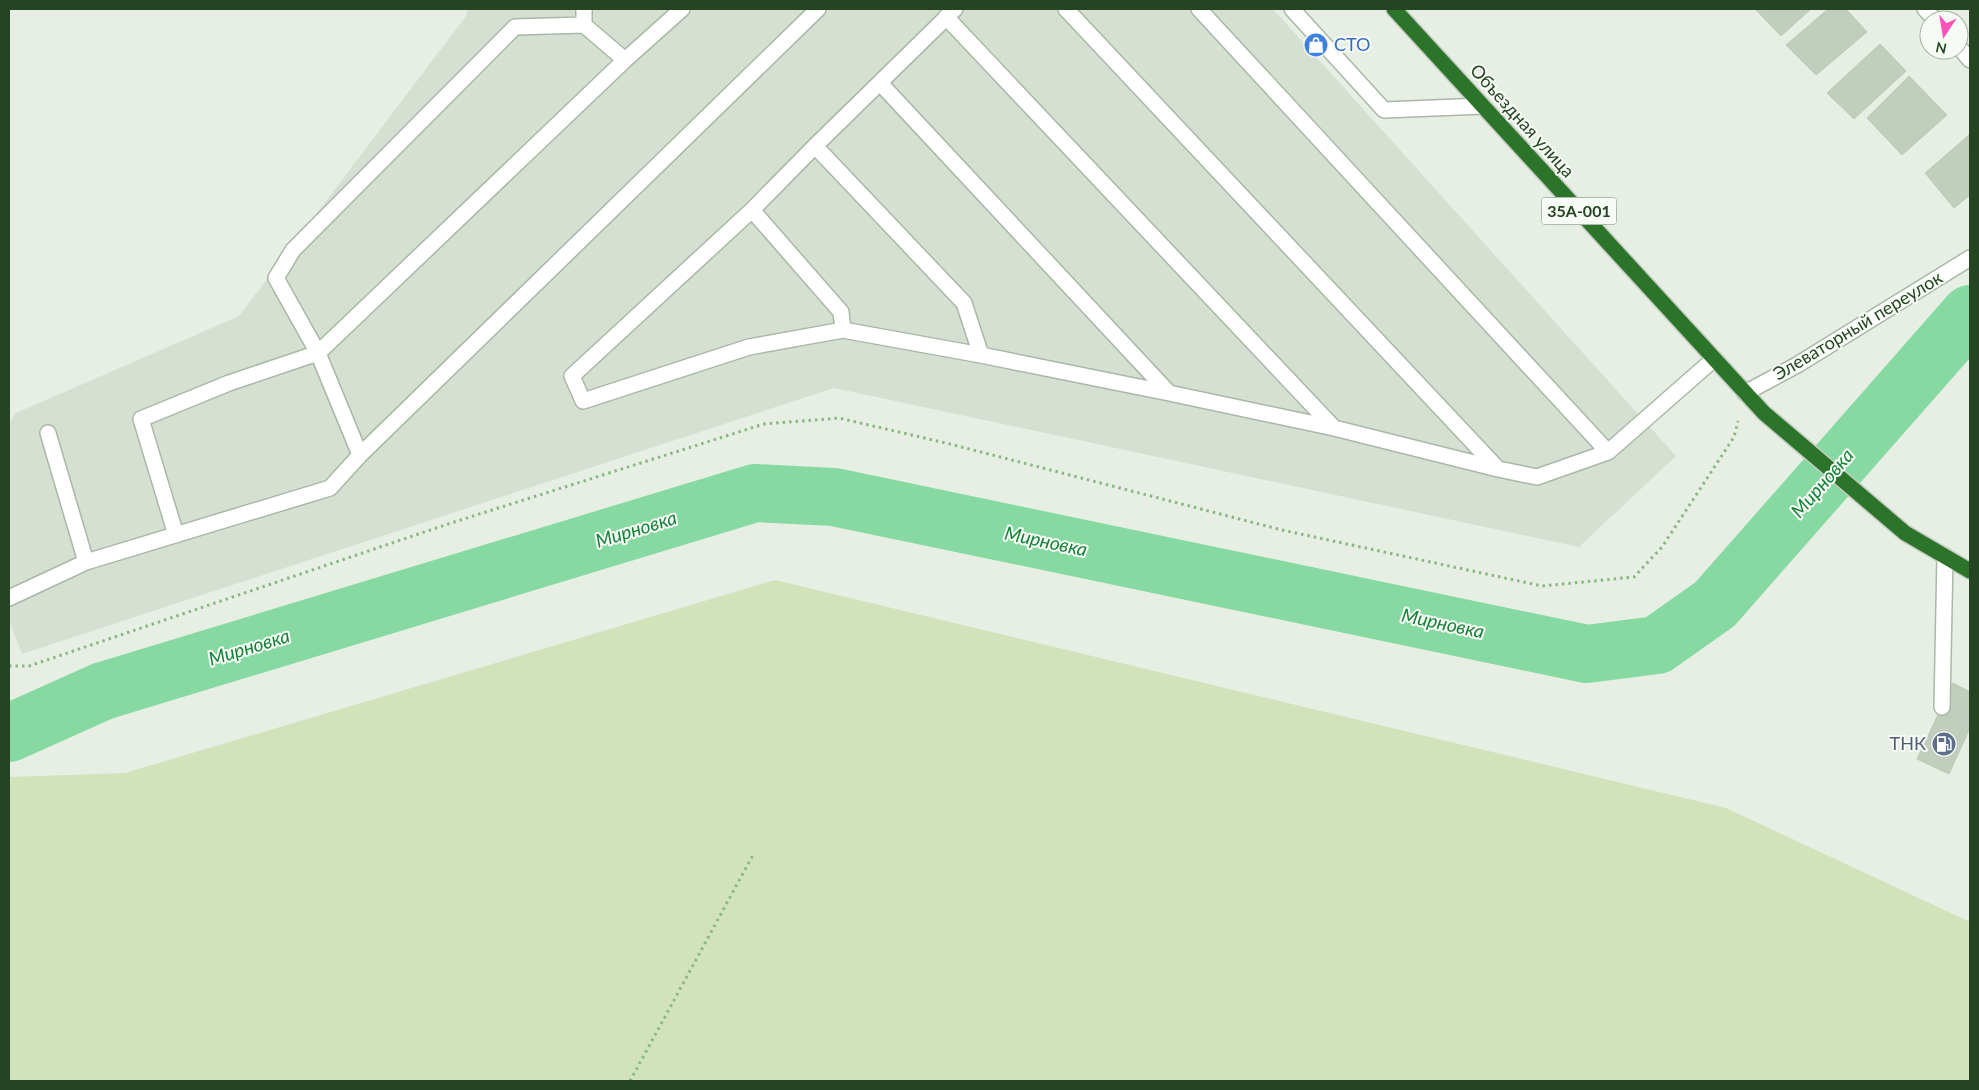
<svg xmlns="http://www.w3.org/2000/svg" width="1979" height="1090" viewBox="0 0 1979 1090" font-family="Lato,sans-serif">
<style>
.built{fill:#d6e0d2}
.green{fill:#d2e3bb}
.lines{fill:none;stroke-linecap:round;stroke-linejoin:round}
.river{stroke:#86daa1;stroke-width:58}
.building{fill:#c1cebc;stroke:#bbcab6}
.minor-tunnel{stroke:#c0cdbd;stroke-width:15;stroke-dasharray:15 8;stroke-linecap:butt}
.minor-casing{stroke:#a9b8a6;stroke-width:18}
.highway-casing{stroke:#c2cbc1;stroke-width:18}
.path{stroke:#89b781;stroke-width:3;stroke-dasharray:2.5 4;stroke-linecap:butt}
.minor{stroke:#fff;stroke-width:15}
.highway{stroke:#2c7429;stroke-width:15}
.labels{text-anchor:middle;stroke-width:4;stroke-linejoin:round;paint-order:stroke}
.shield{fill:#f7fbf6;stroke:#647b61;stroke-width:1}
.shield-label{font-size:16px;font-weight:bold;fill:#254421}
.shop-label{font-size:18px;fill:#366cbe;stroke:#f7fbf6;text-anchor:start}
.street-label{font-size:18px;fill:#254421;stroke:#f7fbf6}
.service-label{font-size:18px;fill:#4e5e75;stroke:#f7fbf6;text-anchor:end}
.water-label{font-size:19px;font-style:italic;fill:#138237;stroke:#f7fbf6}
</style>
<rect width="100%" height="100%" fill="#e7efe4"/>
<!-- built -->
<path class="built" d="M467,9H1273L1676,456L1579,547L834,388L22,654L9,621V423L16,413L239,316L466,16Z"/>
<!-- green -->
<path class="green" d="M775,580L1726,808L1970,922V1081H9V777L125,773Z"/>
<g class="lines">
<!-- river -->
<path class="river" d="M9,733L103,691L755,493L834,497L1587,654L1657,645L1715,604L1970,314"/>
</g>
<!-- building -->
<path class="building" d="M1755,9H1811L1781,36Z
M1828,9H1846L1867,32L1816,75L1786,45Z
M1880,44L1906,71L1854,119L1827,93Z
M1909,76L1947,115L1902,155L1867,118Z
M1969,135L1970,195L1954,208L1925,173Z
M1953,683L1970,692V728L1949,774L1917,759Z"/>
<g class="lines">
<!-- minor-tunnel -->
<path class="minor-tunnel" d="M1942,707L1970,722"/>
<defs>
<path id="minor" d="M955,9L815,146L752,210L572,376L583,401L749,347L843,330L981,355L1169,393L1334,428L1498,469L1537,477L1608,452L1714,359
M1066,9L1498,469
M1199,9L1608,452
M1292,9L1384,110L1483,106
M1925,9L1935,20
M946,17L1334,428
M584,25V9
M1959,47L1970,60
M880,83L1169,393
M815,146L964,303L981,355
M752,210L841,312L843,330
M1745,393L1797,365L1970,258
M48,433L86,562
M360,455L318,353L276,278L293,250L515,27L584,25L625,60
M176,535L141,419L229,383L318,353L625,60L682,9
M9,598L86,562L330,488L360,455L818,9
M1942,707L1945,556"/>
<path id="highway" d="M1394,9L1764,413L1905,533L1970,571"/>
</defs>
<!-- minor casing -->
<use href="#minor" class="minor-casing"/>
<!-- highway casing -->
<use href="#highway" class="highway-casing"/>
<!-- path -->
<path class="path" d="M9,666H29L451,523L764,424L839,418L950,444L1282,530L1542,586L1634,577L1662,547L1734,437L1738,421
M630,1081L753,855"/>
<!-- minor -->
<use href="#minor" class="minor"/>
<!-- highway -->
<use href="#highway" class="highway"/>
</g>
<!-- icons -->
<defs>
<symbol id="shop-disc" viewBox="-11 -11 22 22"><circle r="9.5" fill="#3f7fe0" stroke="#f7fbf6"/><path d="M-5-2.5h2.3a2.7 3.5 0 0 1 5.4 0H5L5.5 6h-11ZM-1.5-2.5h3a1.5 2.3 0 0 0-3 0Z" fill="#fff"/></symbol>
<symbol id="fuel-disc" viewBox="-11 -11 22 22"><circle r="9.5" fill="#5c6f8a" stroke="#f7fbf6"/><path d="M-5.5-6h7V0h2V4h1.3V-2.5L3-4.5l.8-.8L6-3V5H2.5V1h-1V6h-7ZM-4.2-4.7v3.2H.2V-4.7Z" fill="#fff"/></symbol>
</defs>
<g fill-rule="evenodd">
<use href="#shop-disc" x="1302" y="31" width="28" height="28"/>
<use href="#fuel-disc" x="1930" y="730" width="28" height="28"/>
</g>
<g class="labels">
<!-- shield labels -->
<rect class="shield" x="1541.5" y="197.5" width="75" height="27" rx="4"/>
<g class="shield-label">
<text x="1579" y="217">35А-001</text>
</g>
<!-- shop labels -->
<g class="shop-label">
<text x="1334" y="51">СТО</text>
</g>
<!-- street labels -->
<g class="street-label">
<text transform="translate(1522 121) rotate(48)" y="6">Объездная улица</text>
<text transform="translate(1858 326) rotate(-31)" y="6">Элеваторный переулок</text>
</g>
<!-- service labels -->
<g class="service-label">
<text x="1926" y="750">ТНК</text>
</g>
<!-- water labels -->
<g class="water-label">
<text transform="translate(1822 483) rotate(-49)" y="7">Мирновка</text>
<text transform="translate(636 529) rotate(-17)" y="7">Мирновка</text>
<text transform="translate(1046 541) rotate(12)" y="7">Мирновка</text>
<text transform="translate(1443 623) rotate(12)" y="7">Мирновка</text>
<text transform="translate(249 647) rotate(-17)" y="7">Мирновка</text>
</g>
</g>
<!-- border -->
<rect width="1979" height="1090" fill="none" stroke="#254421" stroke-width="20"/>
<!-- north arrow -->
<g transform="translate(1944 35) rotate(192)"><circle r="24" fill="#f7fbf6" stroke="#a3b2a1"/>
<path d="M0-4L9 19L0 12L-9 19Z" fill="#ff52b9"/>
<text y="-8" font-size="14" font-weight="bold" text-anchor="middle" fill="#254421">N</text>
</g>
</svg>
